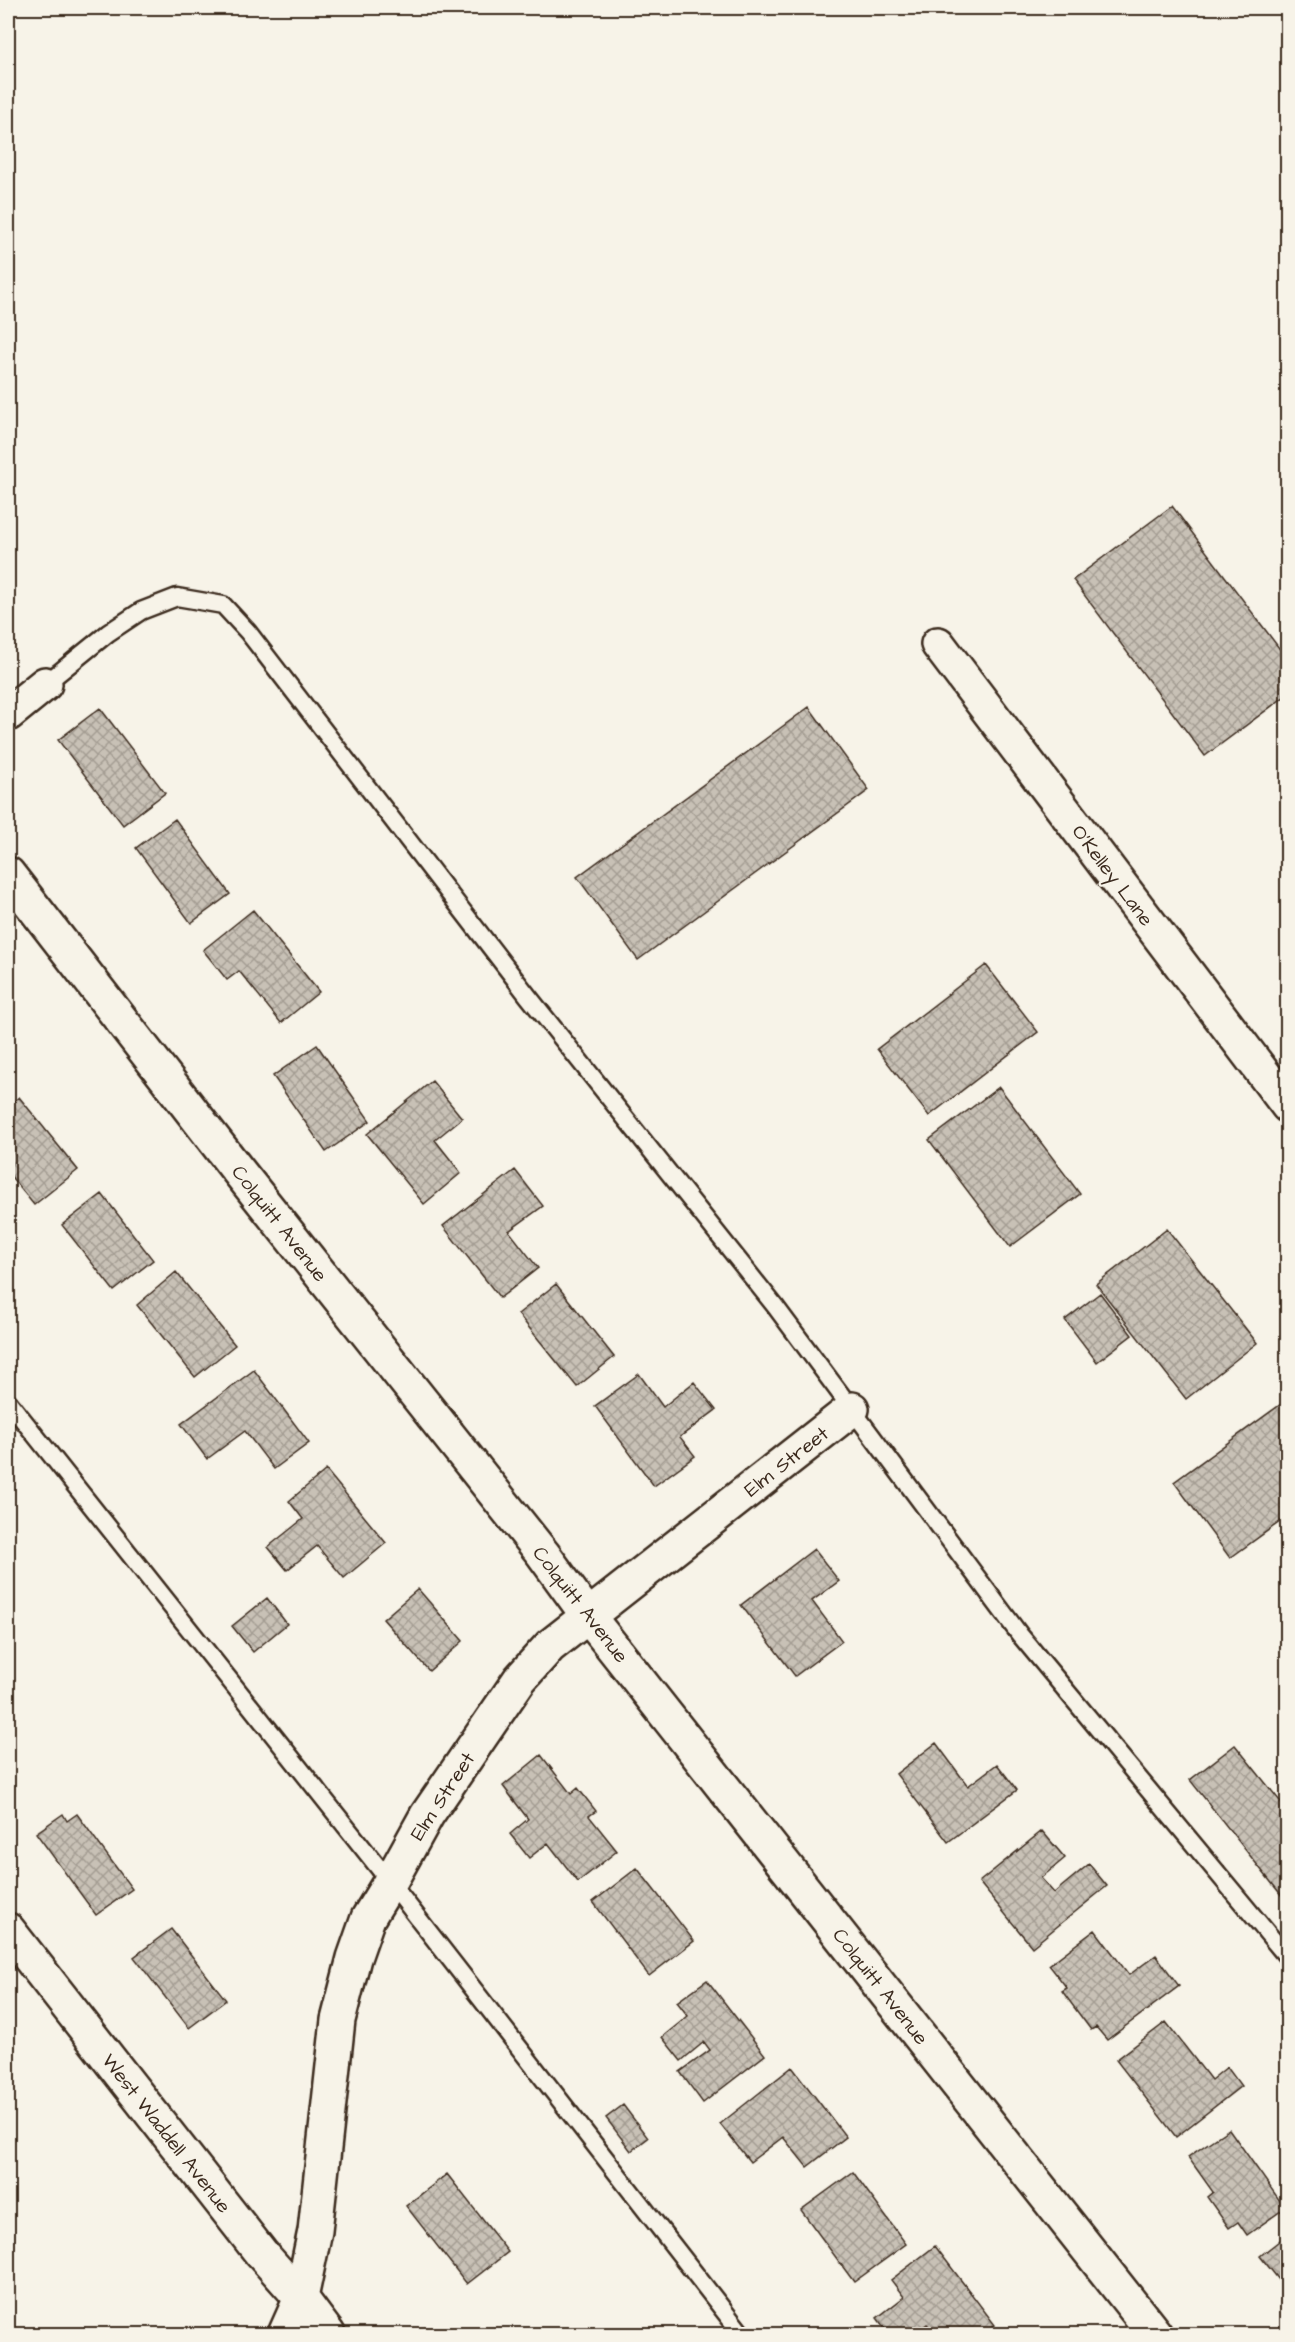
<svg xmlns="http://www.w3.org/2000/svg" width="1295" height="2342" viewBox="0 0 1295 2342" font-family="'Architects Daughter',sans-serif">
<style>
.building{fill:url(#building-cross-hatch);stroke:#3b2a1e;stroke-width:1.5}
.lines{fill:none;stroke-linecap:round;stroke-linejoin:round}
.service-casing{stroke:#3b2a1e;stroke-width:21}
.minor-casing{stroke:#3b2a1e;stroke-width:38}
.service{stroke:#f7f3e8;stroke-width:16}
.minor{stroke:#f7f3e8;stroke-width:33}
.labels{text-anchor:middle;stroke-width:4.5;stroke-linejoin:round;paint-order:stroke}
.street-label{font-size:20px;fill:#3b2a1e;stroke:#f7f3e8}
</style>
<defs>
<pattern id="building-cross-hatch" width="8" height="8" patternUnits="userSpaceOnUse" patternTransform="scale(1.5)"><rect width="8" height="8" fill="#c8c1b6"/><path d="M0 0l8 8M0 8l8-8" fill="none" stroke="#a49d93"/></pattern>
</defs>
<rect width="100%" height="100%" fill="#f7f3e8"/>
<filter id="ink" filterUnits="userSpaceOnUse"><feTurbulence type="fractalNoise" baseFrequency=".0167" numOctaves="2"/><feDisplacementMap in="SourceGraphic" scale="12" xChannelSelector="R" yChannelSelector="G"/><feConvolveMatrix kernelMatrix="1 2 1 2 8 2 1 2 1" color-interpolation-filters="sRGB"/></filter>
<g filter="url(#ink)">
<!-- building -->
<path class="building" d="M1172,506L1288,660V694L1205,756L1073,580Z
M809,707L869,790L638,960L577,877Z
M100,708L165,793L123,825L58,740Z
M175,819L230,894L191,923L136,848Z
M253,910L319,992L281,1023L239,971L227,980L203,950Z
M986,965L1038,1032L929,1116L877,1049Z
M317,1045L370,1121L326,1152L273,1076Z
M432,1081L462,1118L435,1140L461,1173L424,1204L367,1134Z
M999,1087L1080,1194L1010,1247L929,1140Z
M19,1097L78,1170L34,1205L8,1173V1106Z
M515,1170L543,1206L509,1231L538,1268L500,1298L443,1226Z
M102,1194L153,1260L114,1291L62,1225Z
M1167,1229L1257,1343L1186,1399L1096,1284Z
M176,1272L235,1345L195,1377L137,1305Z
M556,1284L614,1357L577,1387L518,1314Z
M1100,1293L1132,1335L1097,1362L1065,1320Z
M254,1370L309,1443L274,1469L245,1431L207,1459L181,1424Z
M639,1374L663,1407L694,1382L716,1410L680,1437L695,1456L654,1486L595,1406Z
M1288,1399V1516L1230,1558L1174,1482Z
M326,1470L386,1543L344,1578L317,1546L287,1570L268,1547L303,1519L289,1501Z
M814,1549L839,1581L812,1601L842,1641L795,1676L741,1605Z
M418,1589L463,1641L429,1671L383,1619Z
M267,1598L287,1624L253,1652L232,1626Z
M936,1743L968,1786L997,1764L1017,1790L948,1842L896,1774Z
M1235,1745L1288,1811V1900L1286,1901L1190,1780Z
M541,1755L571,1794L578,1788L596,1811L589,1816L617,1851L578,1882L548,1843L529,1858L510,1834L528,1819L503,1786Z
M63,1814L67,1821L77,1814L132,1889L96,1915L36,1833Z
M1042,1831L1065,1858L1041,1878L1054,1893L1089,1864L1107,1886L1032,1947L979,1882Z
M637,1868L694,1941L649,1976L593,1902Z
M171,1929L226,2000L189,2028L134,1957Z
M1095,1930L1129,1975L1156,1955L1179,1986L1107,2040L1096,2027L1091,2030L1062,1991L1067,1988L1049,1965Z
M707,1980L765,2055L703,2103L680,2072L710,2050L704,2042L681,2061L662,2037L688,2016L677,2002Z
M1166,2022L1211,2080L1227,2067L1241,2086L1176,2137L1116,2060Z
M792,2067L846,2137L807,2167L783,2137L750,2162L720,2124Z
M623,2105L648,2138L631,2151L606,2118Z
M1229,2129L1285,2208L1247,2235L1238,2222L1229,2228L1207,2197L1213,2192L1188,2157Z
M853,2172L906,2244L854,2282L801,2210Z
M447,2174L508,2252L467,2284L406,2206Z
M1288,2234V2291L1260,2256Z
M935,2246L995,2325L982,2334H935L927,2324L914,2334H889L877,2318L904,2297L891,2280Z"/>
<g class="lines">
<defs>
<path id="service" d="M45,684L108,633L141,611L177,597L223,605L248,632L528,996L775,1306L1020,1635L1288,1958
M8,1401L390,1882L742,2334"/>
<path id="minor" d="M938,644L1288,1106
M8,714L45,684
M8,874L236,1168L543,1554L588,1616L1155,2334
M8,1930L261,2253L301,2298L328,2334
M285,2334L301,2298L315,2231L338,2020L354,1958L368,1918L390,1882L427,1815L520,1679L550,1646L852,1409"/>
</defs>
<!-- service casing -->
<use href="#service" class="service-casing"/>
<!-- minor casing -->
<use href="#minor" class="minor-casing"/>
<!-- service -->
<use href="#service" class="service"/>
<!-- minor -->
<use href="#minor" class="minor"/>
</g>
</g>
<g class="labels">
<!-- street labels -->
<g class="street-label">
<text transform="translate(1113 875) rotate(53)" y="7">O'Kelley Lane</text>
<text transform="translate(280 1223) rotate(52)" y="7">Colquitt Avenue</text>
<text transform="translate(786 1461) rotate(-38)" y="7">Elm Street</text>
<text transform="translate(581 1604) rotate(52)" y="7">Colquitt Avenue</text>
<text transform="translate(442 1796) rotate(-57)" y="7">Elm Street</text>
<text transform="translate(881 1986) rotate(52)" y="7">Colquitt Avenue</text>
<text transform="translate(167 2133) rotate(52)" y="7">West Waddell Avenue</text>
</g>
</g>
<!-- margin -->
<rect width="1295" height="2342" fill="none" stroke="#f7f3e8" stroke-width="30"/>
<rect x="15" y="15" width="1265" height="2312" fill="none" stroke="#3b2a1e" stroke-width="2" filter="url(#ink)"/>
</svg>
